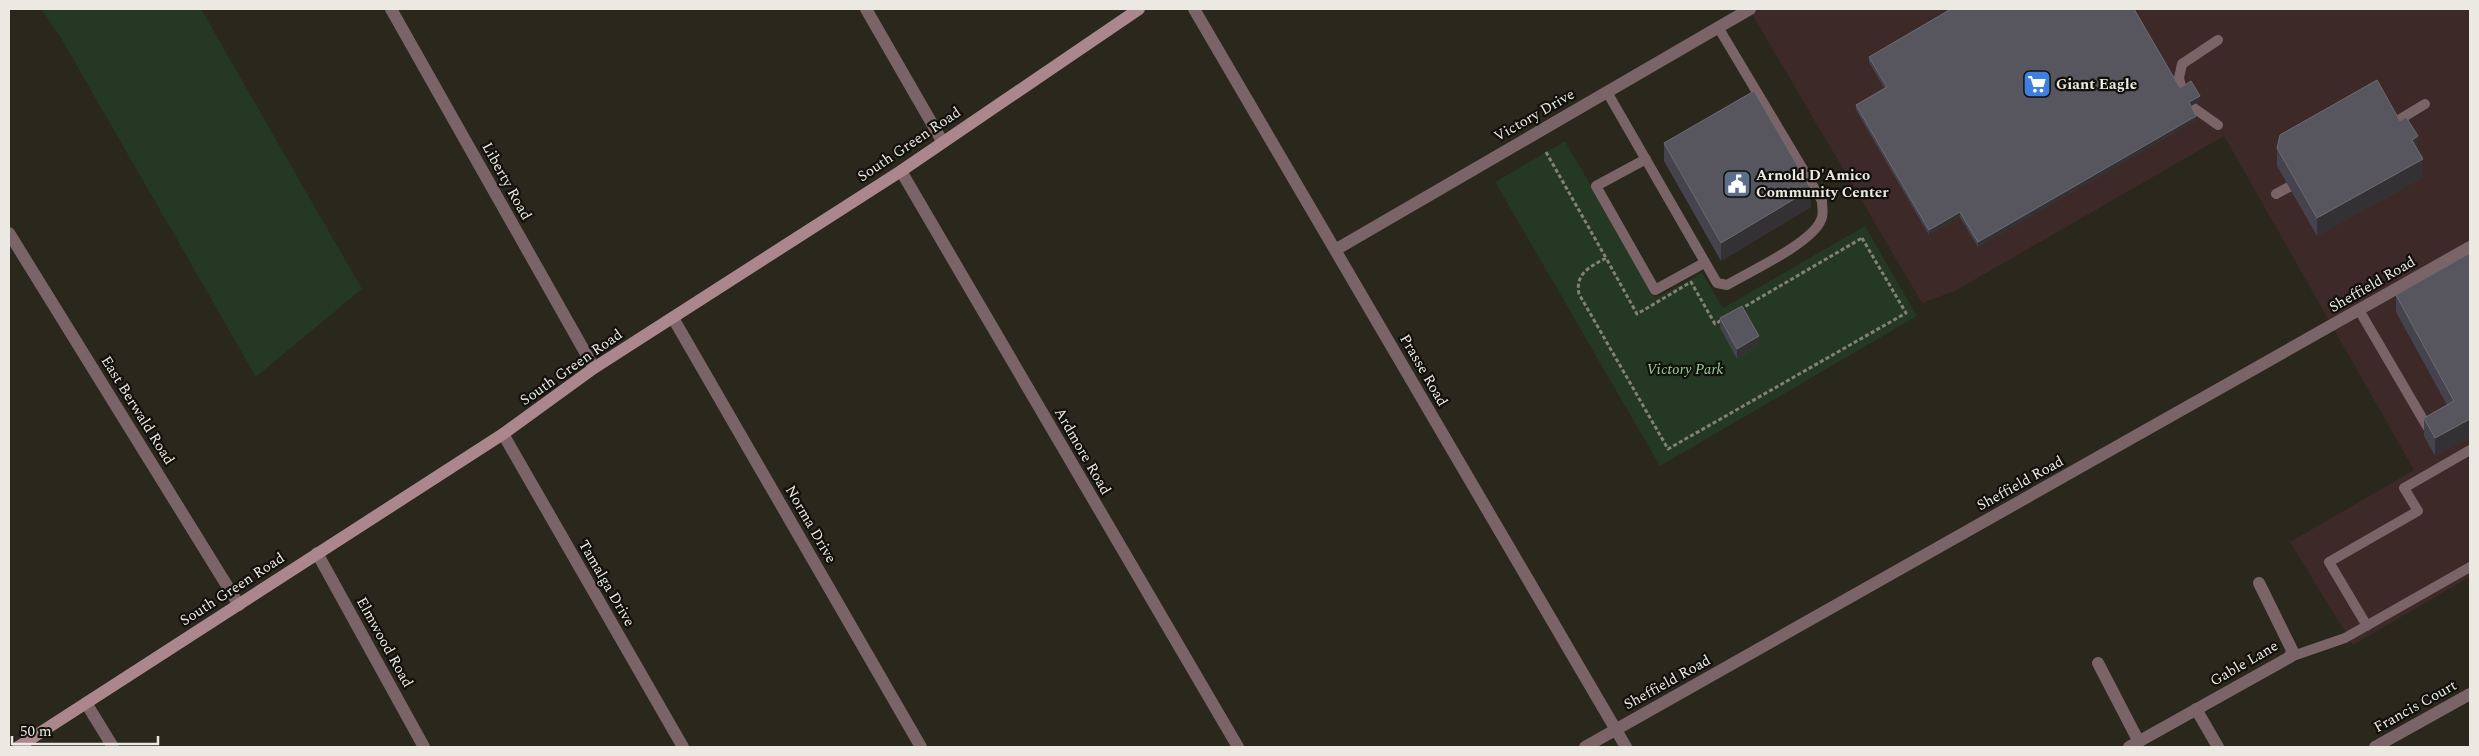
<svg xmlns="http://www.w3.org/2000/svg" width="2479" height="756" viewBox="0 0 2479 756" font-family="Spectral,serif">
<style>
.commercial{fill:#3d2928}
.green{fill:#243824}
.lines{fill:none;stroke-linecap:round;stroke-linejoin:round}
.path{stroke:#838077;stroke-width:3;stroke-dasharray:4 2.5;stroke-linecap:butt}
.lane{stroke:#7b6468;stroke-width:10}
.street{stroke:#7b6468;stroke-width:12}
.secondary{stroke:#ab868c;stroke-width:12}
.wall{fill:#45434d}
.shaded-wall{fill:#333133}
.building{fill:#57555d;stroke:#6e6c72}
.labels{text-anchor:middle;stroke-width:4.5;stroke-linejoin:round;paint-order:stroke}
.poi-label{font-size:15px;font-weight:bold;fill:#ebe9e2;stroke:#11100b;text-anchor:start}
.street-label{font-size:15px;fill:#ebe9e2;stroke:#11100b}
.park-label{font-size:15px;font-style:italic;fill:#9ad199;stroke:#11100b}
</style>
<rect width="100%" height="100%" fill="#2a271c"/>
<!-- commercial -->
<path class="commercial" d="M1749,9H2470V577L2353,645L2290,542L2414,470L2224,136L1955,291L1922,303Z"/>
<!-- green -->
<path class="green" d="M41,9H201L362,289L256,377L61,38Z
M1565,141L1656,298L1702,273L1723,308L1865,226L1917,316L1660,466L1495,182Z"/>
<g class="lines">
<!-- path -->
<path class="path" d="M1546,152L1606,258
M1862,238L1906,313L1668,449L1579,294C1575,273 1590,267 1606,258L1637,314L1691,282L1715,324Z"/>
<!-- lane -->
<path class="lane" d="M2182,91L2179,78L2182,64L2218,40
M1607,92L1717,283L1727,285C1749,272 1812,243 1821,220C1824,215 1822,207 1822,201L1718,27
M2191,106L2218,125
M2392,124L2425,104
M1646,159L1596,186L1655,290L1704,263
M2276,194L2289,187
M2359,310L2428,428
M2367,626L2329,562L2418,511L2404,488L2470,450
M2290,657L2345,638L2470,567"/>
<!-- street -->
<path class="street" d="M391,9L594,368
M866,9L942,141
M1194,9L1626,747
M901,171L1238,747
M9,233L239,605
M1335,250L1750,9
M673,318L921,747
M503,434L683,747
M317,553L424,747
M2098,663L2139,742
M86,703L113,747
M2196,709L2218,747
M1585,747L2470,247
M2129,747L2290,657L2292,650L2259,583
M2375,747L2470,694"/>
<!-- secondary -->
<path class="secondary" d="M18,747L503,434L594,368L901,171L1139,9"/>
</g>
<!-- wall -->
<path class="wall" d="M1869,57L2200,101L2191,106L2196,120L1978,247L1960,217L1929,235L1856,110V105L1884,88L1869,62Z
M2400,121L2418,150L2423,177L2317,236L2277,166V148Z
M1664,143L1811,207L1721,261L1664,161Z
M2470,253V437L2435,456L2424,436V418L2447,405L2396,312V295Z
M1720,318L1759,346L1737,359L1720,328Z"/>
<!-- shaded-wall -->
<path class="shaded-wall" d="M2200,96V101L2189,107V102Z
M2196,116V120L1978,247V242Z
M2418,136V154L2412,140Z
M2423,159V177L2317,236V218Z
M1811,189V207L1721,261V243Z
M1960,212V217L1929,235V230Z
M1759,336V346L1737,359V349Z
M2470,419V437L2435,456V438Z"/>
<!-- building -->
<path class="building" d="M1951,9H2134L2180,88L2191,81L2200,96L2189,102L2196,116L1978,242L1960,212L1929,230L1856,105L1887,87L1869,57Z
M2377,80L2400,121L2406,117L2418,136L2412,140L2423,159L2317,218L2277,148L2280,135Z
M1754,91L1811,189L1721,243L1664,143Z
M2470,253V419L2435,438L2424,418L2454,401L2396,295Z
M1742,306L1759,336L1737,349L1720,318Z"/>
<!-- icons -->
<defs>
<symbol id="supermarket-square" viewBox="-11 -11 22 22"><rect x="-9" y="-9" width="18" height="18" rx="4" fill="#3f7fe0" stroke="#11100b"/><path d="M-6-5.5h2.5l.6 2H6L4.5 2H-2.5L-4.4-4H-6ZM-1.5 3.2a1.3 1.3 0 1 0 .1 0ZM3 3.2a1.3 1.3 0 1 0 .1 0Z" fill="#fff"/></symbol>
<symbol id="civic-square" viewBox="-11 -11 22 22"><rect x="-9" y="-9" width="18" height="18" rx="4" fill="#5c6f8a" stroke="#11100b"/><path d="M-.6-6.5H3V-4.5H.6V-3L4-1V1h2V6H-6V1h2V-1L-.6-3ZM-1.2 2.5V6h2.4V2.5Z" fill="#fff"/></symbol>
</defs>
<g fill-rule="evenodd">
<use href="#supermarket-square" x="2021" y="68" width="32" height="32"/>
<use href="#civic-square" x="1721" y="168" width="32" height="32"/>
</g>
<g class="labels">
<!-- poi labels -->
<g class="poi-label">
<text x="2056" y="89">Giant Eagle</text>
<text x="1756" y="180">Arnold D'Amico<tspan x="1756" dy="17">Community Center</tspan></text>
</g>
<!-- street labels -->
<g class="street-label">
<text transform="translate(1534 115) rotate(-30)" y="5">Victory Drive</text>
<text transform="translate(909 144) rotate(-34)" y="5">South Green Road</text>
<text transform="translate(507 181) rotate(61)" y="5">Liberty Road</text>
<text transform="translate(2372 284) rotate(-30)" y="5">Sheffield Road</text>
<text transform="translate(571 367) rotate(-35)" y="5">South Green Road</text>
<text transform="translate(1424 370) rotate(60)" y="5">Prasse Road</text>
<text transform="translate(138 410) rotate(58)" y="5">East Berwald Road</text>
<text transform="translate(1083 451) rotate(60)" y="5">Ardmore Road</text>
<text transform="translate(2020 483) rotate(-29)" y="5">Sheffield Road</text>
<text transform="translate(811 524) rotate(60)" y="5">Norma Drive</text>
<text transform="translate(607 583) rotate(60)" y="5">Tamalga Drive</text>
<text transform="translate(232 589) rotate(-33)" y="5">South Green Road</text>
<text transform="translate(385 642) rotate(61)" y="5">Elmwood Road</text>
<text transform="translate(2244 663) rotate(-30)" y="5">Gable Lane</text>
<text transform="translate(1667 682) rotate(-29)" y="5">Sheffield Road</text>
<text transform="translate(2415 706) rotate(-29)" y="5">Francis Court</text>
</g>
<!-- park labels -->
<g class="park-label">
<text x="1685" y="374">Victory Park</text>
</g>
</g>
<!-- border -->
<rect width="2479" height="756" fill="none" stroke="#ebe9e2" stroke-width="20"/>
<!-- scale -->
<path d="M12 736v8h146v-8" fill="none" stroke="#ebe9e2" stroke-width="2.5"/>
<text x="20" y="736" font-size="15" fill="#ebe9e2" stroke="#11100b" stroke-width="4" paint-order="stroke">50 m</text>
</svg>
